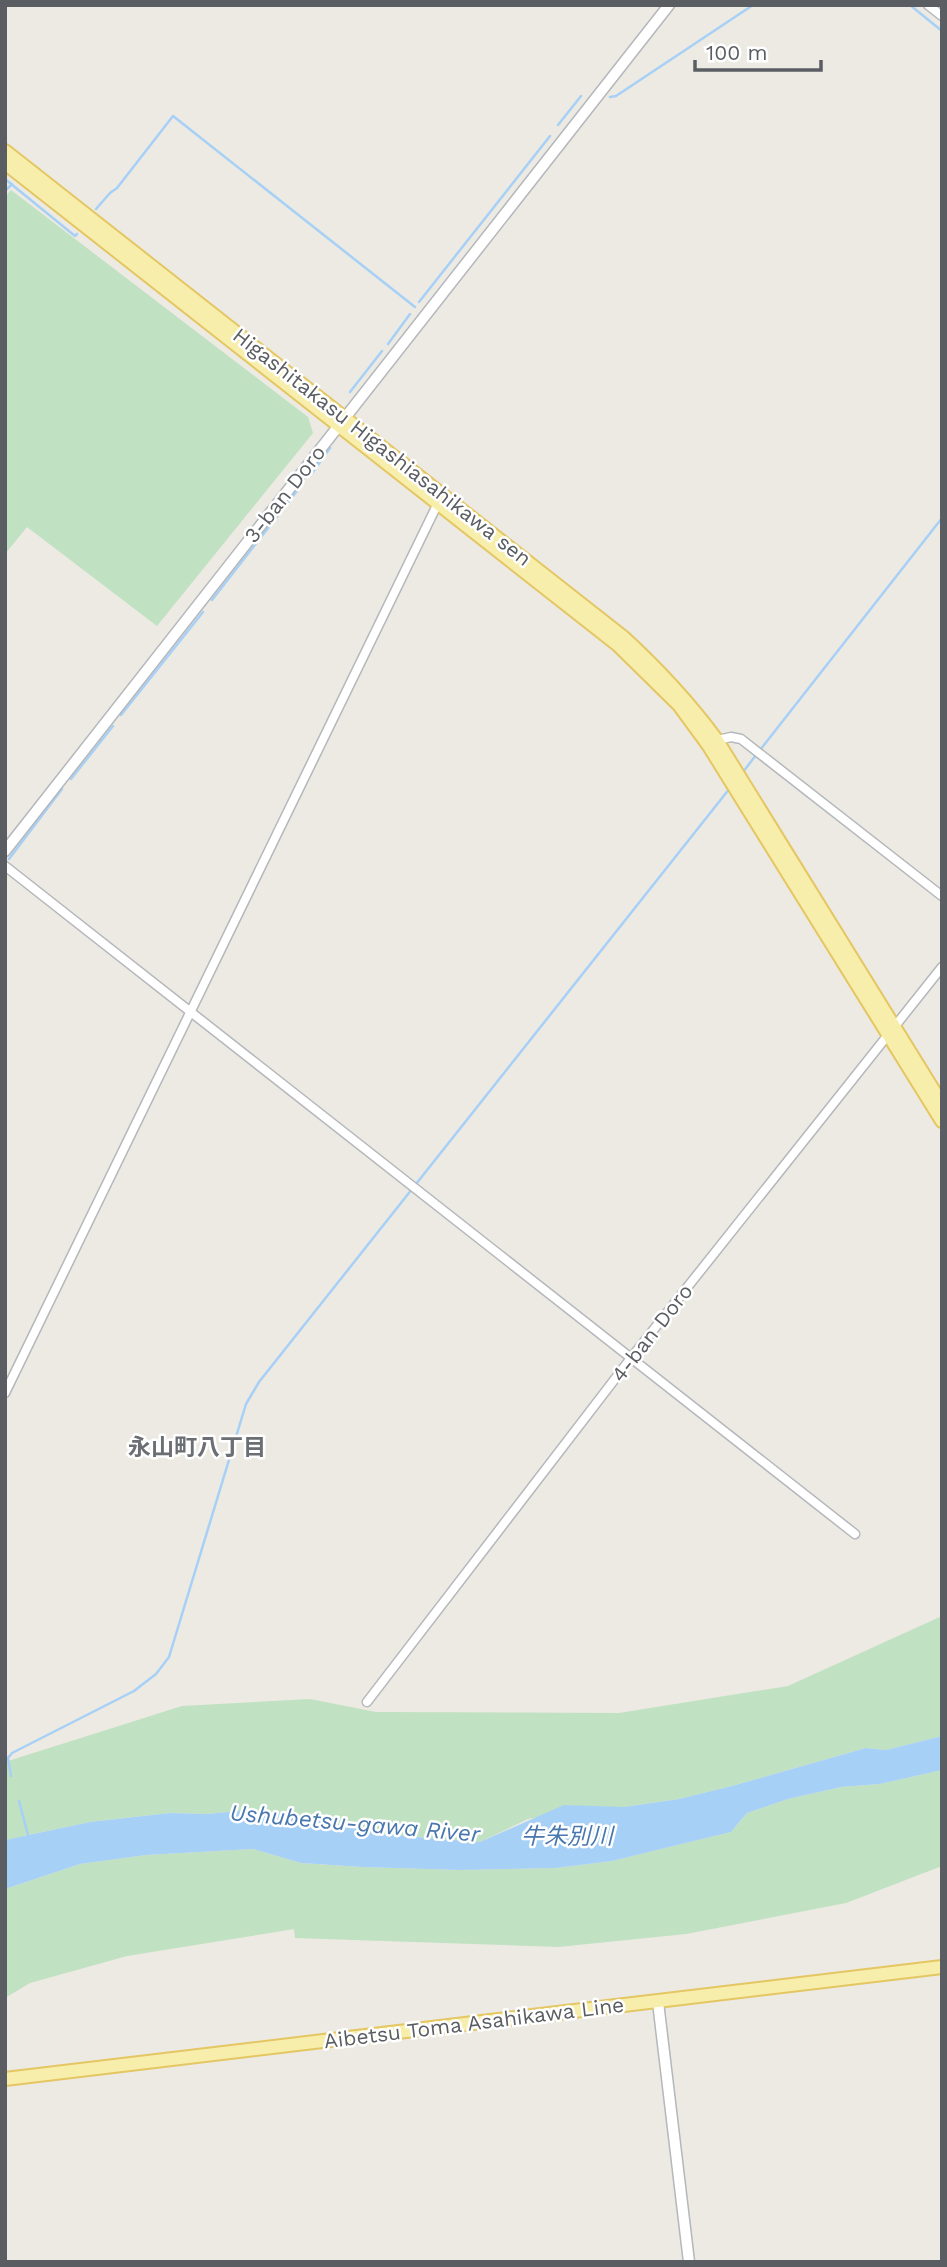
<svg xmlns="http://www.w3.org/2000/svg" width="947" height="2267" viewBox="0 0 947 2267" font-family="'Work Sans','Noto Sans JP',sans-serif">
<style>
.green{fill:#c0e1c2}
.water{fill:#a7d0f7}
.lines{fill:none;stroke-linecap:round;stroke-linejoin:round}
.stream{stroke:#a7d0f7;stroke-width:2.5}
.minor-casing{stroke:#b4b7bb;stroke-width:11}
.tertiary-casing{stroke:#b4b7bb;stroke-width:13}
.primary-casing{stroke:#e4c663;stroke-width:16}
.minor{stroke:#fff;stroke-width:8}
.tertiary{stroke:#fff;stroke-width:10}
.primary{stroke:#f7eeab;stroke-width:12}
.labels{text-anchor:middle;stroke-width:5;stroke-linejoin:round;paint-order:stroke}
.street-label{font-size:21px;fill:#5a5d61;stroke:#fff}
.neighbourhood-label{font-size:23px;font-weight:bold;fill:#6b6f73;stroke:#fff}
.water-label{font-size:23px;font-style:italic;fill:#4977af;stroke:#fff}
</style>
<rect width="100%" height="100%" fill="#eceae2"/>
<!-- green -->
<path class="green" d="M11,190L308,417L313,433L157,626L27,527L5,554V197Z
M942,1616V1736L886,1750L866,1748L732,1786L679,1799L624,1807L598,1808L528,1819L480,1842L379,1834L312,1817L248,1810L207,1814L170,1813L90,1822L5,1840V1762L182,1706L310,1699L376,1712L619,1713L788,1686Z
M942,1770V1866L846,1903L686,1934L558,1947L295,1938L294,1929L127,1956L30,1983L5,1998V1889L80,1864L146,1855L253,1849L301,1863L362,1867L459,1870L556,1868L612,1861L731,1832L747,1813L788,1799L841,1787L880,1784Z"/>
<!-- water -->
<path class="water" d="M942,1736V1770L880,1784L841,1787L788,1799L747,1813L731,1832L612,1861L556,1868L459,1870L362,1867L301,1863L253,1849L146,1855L80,1864L5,1889V1840L90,1822L170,1813L207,1814L248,1810L312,1817L379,1834L480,1842L564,1805L624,1807L679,1799L732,1786L866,1748L886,1750Z"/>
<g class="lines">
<!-- stream -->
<path class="stream" d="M910,5L942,31
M610,97L616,96L753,5
M558,125L581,96
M5,179L75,236L77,234
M5,191L12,184
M96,209L110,193L117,188L173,116L415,307
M419,302L550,136
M388,344L410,314
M350,392L382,351
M310,476L330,448
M212,600L300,487
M121,715L203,612
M760,750L942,518
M743,772L756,755
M71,779L113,726
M9,859L62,789
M11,1776L8,1758L12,1753L134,1691L156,1674L169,1657L246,1404L259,1382L730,788
M19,1801L28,1835"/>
<defs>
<path id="minor" d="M928,5L942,16
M713,741L731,737L741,739L942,896
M5,866L855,1534
M5,1393L439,501
M367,1702L631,1358L942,967"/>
<path id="tertiary" d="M5,851L669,5
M658,2002L689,2262"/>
<path id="primary" d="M5,151L623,637C659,670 687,700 716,739L942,1104
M5,163L618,645L679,705L709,746L942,1121
M5,2079L942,1967"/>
</defs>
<!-- minor casing -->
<use href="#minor" class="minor-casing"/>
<!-- tertiary casing -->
<use href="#tertiary" class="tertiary-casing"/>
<!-- primary casing -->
<use href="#primary" class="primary-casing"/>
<!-- minor -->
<use href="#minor" class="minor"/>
<!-- tertiary -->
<use href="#tertiary" class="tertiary"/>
<!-- primary -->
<use href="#primary" class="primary"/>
</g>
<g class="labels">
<!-- street labels -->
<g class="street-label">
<text transform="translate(382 447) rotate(38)" y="7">Higashitakasu Higashiasahikawa sen</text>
<text transform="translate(285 494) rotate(-52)" y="7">3-ban Doro</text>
<text transform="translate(652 1333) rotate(-52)" y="7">4-ban Doro</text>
<text transform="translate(474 2023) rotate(-7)" y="7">Aibetsu Toma Asahikawa Line</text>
</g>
<!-- neighbourhood labels -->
<g class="neighbourhood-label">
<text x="197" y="1455">永山町八丁目</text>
</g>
<!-- water labels -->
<g class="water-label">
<text transform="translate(355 1823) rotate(5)" y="8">Ushubetsu-gawa River</text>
<text x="567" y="1844">牛朱別川</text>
</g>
</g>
<!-- border -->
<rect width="947" height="2267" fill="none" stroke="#5a5d61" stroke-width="14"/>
<!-- scale -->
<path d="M695 60v10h126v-10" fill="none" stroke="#5a5d61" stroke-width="3.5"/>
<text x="706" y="60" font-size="21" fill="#5a5d61" stroke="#ffffff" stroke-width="5" paint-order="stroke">100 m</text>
</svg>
